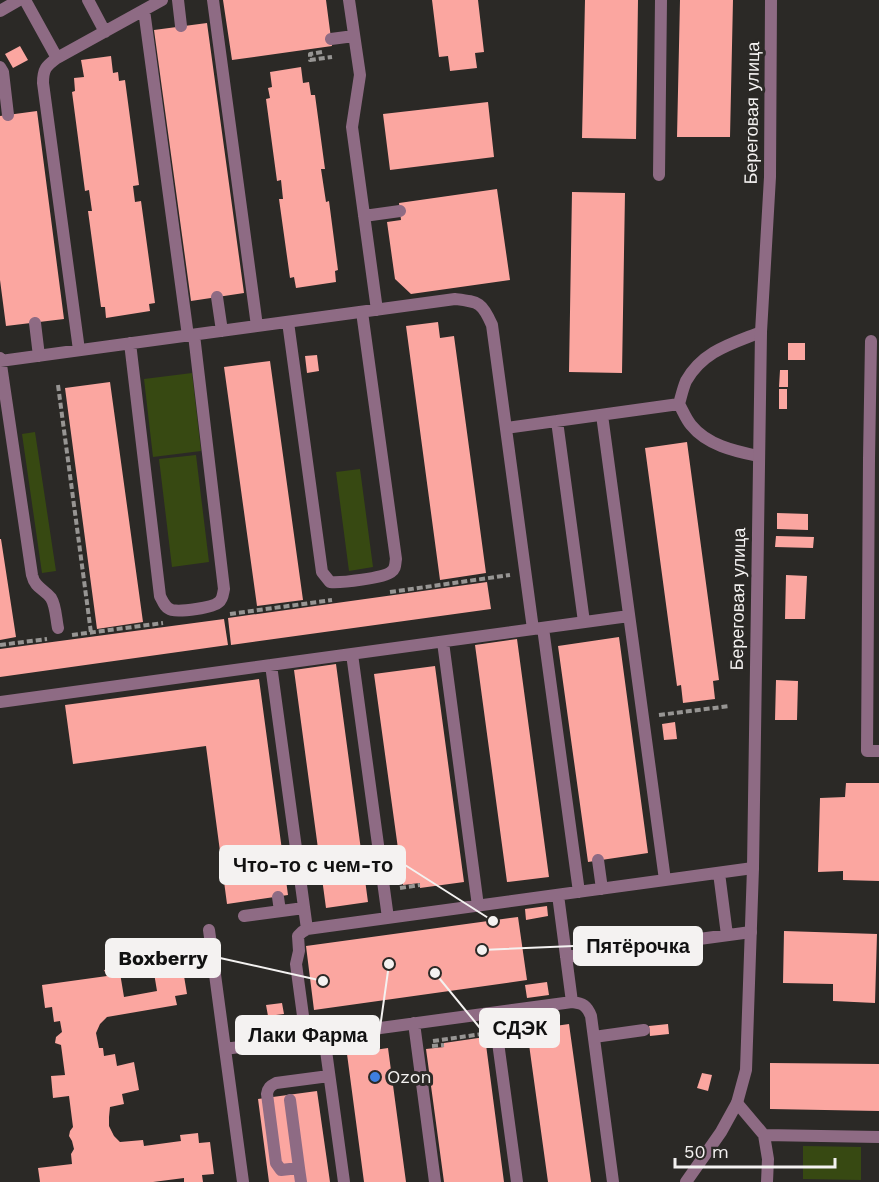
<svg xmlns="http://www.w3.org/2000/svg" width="879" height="1182" viewBox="0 0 879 1182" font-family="'Work Sans',sans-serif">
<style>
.green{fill:#374912}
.building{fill:#fba6a0}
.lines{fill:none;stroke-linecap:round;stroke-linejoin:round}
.path{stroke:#979593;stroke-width:4;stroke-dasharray:6 3;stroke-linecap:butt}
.service{stroke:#8e6b84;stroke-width:12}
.minor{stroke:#8e6b84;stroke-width:12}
.shop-dot{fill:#3f7fe0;stroke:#2b2926;stroke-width:2}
.labels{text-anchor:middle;stroke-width:6;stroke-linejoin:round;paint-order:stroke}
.street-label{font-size:18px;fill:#f4f2f1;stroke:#2b2926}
.poi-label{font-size:18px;fill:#f4f2f1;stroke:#2b2926;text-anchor:start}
.leader{fill:none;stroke:#f4f2f1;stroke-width:2}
.callout-dot{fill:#f4f2f1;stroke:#2b2926;stroke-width:2}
.callout{fill:#f4f2f1;stroke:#f4f2f1;stroke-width:2}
.callout-label{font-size:20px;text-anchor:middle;font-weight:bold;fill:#111}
</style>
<rect width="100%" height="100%" fill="#2b2926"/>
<!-- green -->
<path class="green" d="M192,373L201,451L153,457L144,379Z
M35,432L56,571L42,573L22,434Z
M196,455L209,562L172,567L159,459Z
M360,469L373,567L349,571L336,472Z
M803,1146L861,1147V1180L803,1179Z"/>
<!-- building -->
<path class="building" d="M223,0H326L332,46L232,60Z
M432,0H478L484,52L475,53L477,68L450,71L448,56L439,57Z
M585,0H638L636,139L582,138Z
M680,0H733L730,137H677Z
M207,23L244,293L191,301L154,30Z
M20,46L28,60L13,68L5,54Z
M111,56L113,73L118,72L119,81L125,80L139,185L133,186L135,202L141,201L155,303L149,304L150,311L106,318L105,307H101L88,211H92L89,190L85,191L72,92L75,91L74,78L84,77L81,60Z
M301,67L303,83L309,82L311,95H315L325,169H321L326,202L329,201L338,270L335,271L336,282L296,288L294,277L290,278L279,199H283L281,180L277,181L266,99L270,98L268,88L272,87L270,72Z
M488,102L494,157L390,170L383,114Z
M37,111L64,319L6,326L0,280V116Z
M497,189L510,280L411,294L395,279L387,222L401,220L399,203Z
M572,192L625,193L622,373L569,372Z
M438,322L440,338L454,336L486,573L440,580L406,326Z
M788,343H805V360H788Z
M317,355L319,371L307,373L305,356Z
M270,361L303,600L257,606L224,367Z
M780,370H788V387H779Z
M110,382L143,622L97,629L65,388Z
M779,389H787V409H779Z
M687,442L719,680L713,681L715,699L683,703L681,685L677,686L645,448Z
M777,513L808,514V530L777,529Z
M776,536L814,537L813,548L775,547Z
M0,539H1L16,637L0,640Z
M786,575L807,576L805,619H785Z
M487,582L491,609L231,645L228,618Z
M224,619L228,645L0,677V649Z
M619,637L648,853L588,862L558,646Z
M517,639L549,877L507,882L475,645Z
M336,664L368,902L326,908L294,670Z
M435,666L464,882L420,888V883L403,885L374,674Z
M259,679L288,895L227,904L206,746L73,764L65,705Z
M776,680L798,681L797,720H775Z
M675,722L677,739L664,740L662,724Z
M846,783H879V881L843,880V871L818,872L820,798L845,797Z
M547,906L548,916L526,920L525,909Z
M518,917L527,980L314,1010L306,946Z
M784,931L877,934L875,1003L833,1001V984L783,983Z
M169,958L171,966L182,964L187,994L175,996L177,1005L107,1017L100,1024L96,1033L99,1048H103L104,1056L115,1054L117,1066L134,1062L139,1090L122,1094L124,1104L110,1107L109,1117V1126L114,1136L120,1142L143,1140L144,1146L181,1141L180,1135L198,1133L199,1143L210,1142L214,1174L202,1175L203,1182H184V1178L153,1182H40L38,1168L72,1164L71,1154L74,1149L72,1141L69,1136L70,1131L73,1127L69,1096L53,1098L51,1076L65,1075L61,1045L55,1043L56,1037L62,1032L60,1021L54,1022L52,1007L45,1008L42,985L107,976L104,970L119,967L124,997L157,991L152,961Z
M547,982L549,995L527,998L525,985Z
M282,1003L284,1014L268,1016L266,1005Z
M569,1024L591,1182H548L527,1030Z
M668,1024L669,1034L650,1036L649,1026Z
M485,1037L504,1182H444L426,1049L444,1047V1043Z
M388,1048L406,1182H364L347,1054Z
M770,1063L879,1064V1111L770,1109Z
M702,1073L712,1075L708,1091L697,1088Z
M317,1091L330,1182H269L258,1099Z"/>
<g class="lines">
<!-- path -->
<path class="path" d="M322,52L310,54V60L332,57
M58,385L91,633
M390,592L510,575
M230,614L332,600
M72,635L163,623
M0,645L47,639
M659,715L730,706
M400,888L420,885
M433,1041L482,1034
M432,1046L444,1045"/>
<!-- service -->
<path class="service" d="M25,0L57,58
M88,0L105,32
M178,0L181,26
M213,0L257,326
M349,0L360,75L352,127L377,310
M144,10L188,336
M0,11L19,0
M331,39L354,36
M0,67L3,72L8,115
M659,175L661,0
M364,216L400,211
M217,297L222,331
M288,322L322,572L330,582C341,583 384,578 391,572C396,569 395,564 396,559L362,312
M35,323L39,356
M871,341L869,459L867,751H879
M130,343L160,596C163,602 165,608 172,610C180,612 213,608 219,602C223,599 223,593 224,589L194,335
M79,350L43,83C43,69 46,66 57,58L162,0
M0,358L32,575C35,588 44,589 51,598C56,606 56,619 58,628
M0,361L455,299C479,302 482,302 492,325L533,629
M602,415L665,880
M557,421L584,622
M506,428L679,404
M758,456C734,451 707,445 691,425C686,419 683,411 679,404C681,397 683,388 686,381C703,351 731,344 761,332
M543,628L579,892
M443,642L478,906
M352,654L388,918
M271,665L307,929L753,868
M0,702L629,616
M598,860L602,889
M719,873L727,935
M558,895L572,1002C583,1003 587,1006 591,1016L613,1182
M278,897L280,911
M244,916L304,908
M209,930L225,1049L572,1002
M566,957L751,932
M494,1013L517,1182
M414,1023L435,1182
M324,1036L344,1182
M594,1037L644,1030
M306,1038L296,964L299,951L298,936L302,932L307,929
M225,1049L243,1182
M290,1100L299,1168
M737,1103L764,1135L768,1159L767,1182
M764,1135L879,1137
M301,1182L299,1168L281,1170L276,1163L267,1094C268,1088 270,1086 276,1083L329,1076"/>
<!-- minor -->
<path class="minor" d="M686,1182L721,1132L737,1103L746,1070L753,868L761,332L770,177L771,0"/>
</g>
<!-- markers -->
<circle class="shop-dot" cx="375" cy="1077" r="6"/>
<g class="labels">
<!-- street labels -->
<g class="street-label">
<text transform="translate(752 113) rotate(-89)" y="6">Береговая улица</text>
<text transform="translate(738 599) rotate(-89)" y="6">Береговая улица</text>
</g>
<!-- poi labels -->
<g class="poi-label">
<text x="387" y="1083">Ozon</text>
</g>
</g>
<!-- callouts -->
<path class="leader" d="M493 921L405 865M482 950L574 946M323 981L220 958M435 973L480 1028M389 964L379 1035"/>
<g class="callout-dot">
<circle cx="493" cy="921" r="6"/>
<circle cx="482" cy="950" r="6"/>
<circle cx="323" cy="981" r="6"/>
<circle cx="435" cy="973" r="6"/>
<circle cx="389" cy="964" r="6"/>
</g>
<g class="callout">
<rect x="220" y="846" width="185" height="38" rx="6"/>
<rect x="574" y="927" width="128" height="38" rx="6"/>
<rect x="106" y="939" width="114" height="38" rx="6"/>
<rect x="480" y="1009" width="79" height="38" rx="6"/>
<rect x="236" y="1016" width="143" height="38" rx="6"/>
</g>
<g class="callout-label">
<text x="313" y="872">Что-то с чем-то</text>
<text x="638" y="953">Пятёрочка</text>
<text x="163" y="965">Boxberry</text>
<text x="520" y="1035">СДЭК</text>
<text x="308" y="1042">Лаки Фарма</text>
</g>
<!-- scale -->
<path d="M675 1158v9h160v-9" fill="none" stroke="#f4f2f1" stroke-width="3"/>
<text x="684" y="1158" font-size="18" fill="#f4f2f1" stroke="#2b2926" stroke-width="4.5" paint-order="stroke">50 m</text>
</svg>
